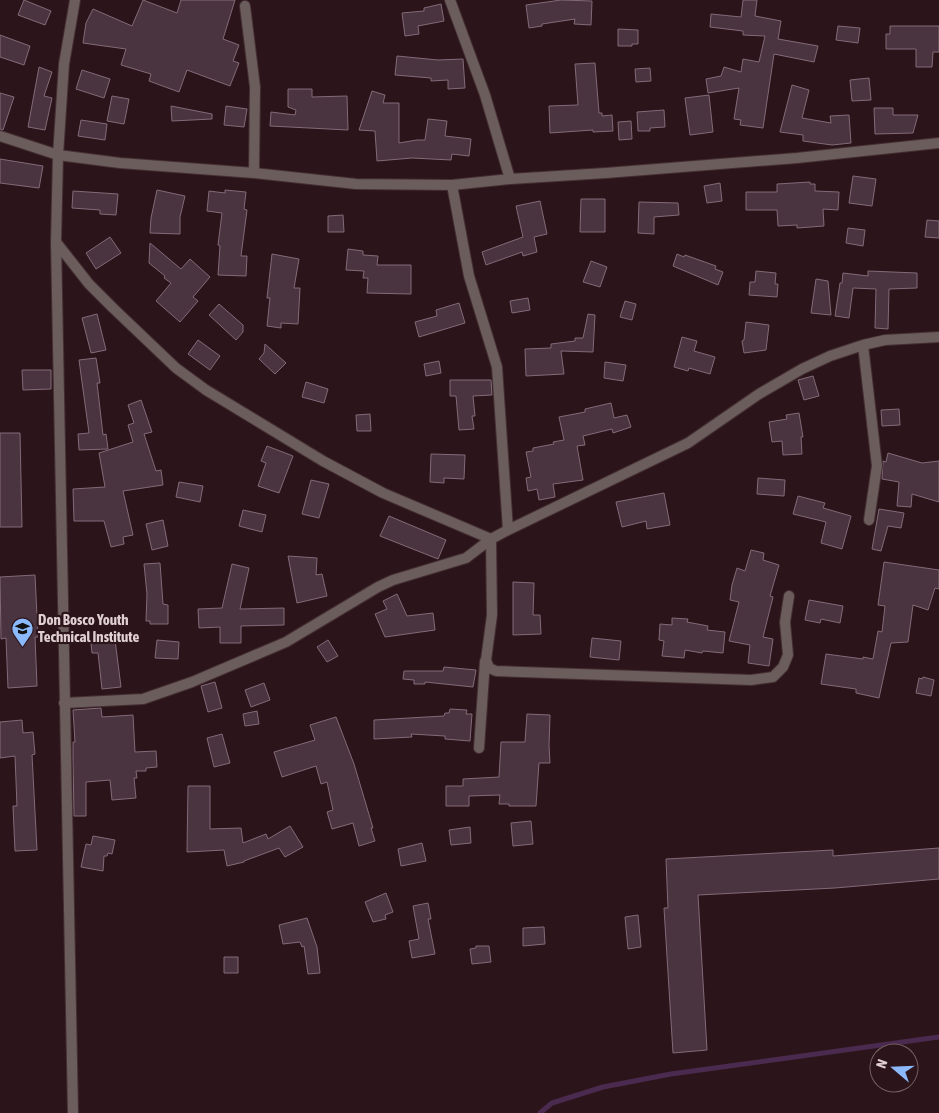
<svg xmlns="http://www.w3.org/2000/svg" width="939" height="1113" viewBox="0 0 939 1113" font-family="'Asap Condensed',sans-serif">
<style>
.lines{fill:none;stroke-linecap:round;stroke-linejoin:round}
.stream{stroke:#4b2a4f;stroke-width:5}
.building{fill:#4a3440;stroke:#836a78}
.street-casing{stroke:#452f34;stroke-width:12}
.street{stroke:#6a5d5b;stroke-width:10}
.labels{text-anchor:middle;stroke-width:4.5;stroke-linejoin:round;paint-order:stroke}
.poi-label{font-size:15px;font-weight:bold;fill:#dfcfd1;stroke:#2c151a;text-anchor:start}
</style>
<rect width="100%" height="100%" fill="#2c151a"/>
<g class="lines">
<!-- stream -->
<path class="stream" d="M540,1113L552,1103L603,1087L671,1074L939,1037"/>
</g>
<!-- building -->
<path class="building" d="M24,0L51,11L45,25L18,15Z
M143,0L177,13L181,0H235L223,39L239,45L233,61L239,63L230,86L187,70L179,92L149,81L151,74L121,65L126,49L83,43L86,23L93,9L132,26Z
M561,0L592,1L591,25L574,24L575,19L542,24V26L529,28L526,5Z
M743,0H757L755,16L781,21L778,39L818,46L814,62L774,54L763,128L740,125L741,120L734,119L739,88L708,93L706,79L721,76L724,67L741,72L743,59L759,62L765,36L743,35V31L710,27L711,14L741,17Z
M441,4L444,21L418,26L419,34L405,36L402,13L424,11V8Z
M838,26L860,28L858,43L836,40Z
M890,26H939V52H933L932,67H916V49H886V34H890Z
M618,29L638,30V44H632V46H618Z
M0,35L30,46L24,65L0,57Z
M397,56L438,60L463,59L465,88L448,89V80L431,81V78L395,75Z
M595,63L599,113H602V116L612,115L613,131L593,132V130L550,133L549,106L578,105L575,64Z
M39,67L52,72L44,96L52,98L45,130L28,127Z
M650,68L651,81L636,82L635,69Z
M82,70L110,79L104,98L76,89Z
M869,78L871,100L852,101L850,80Z
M792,85L809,90L802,118L831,123L830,116L849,115L851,143L832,145L803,141V135L780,132Z
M288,89H312V97L347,96L348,130L270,126L271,112L295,115L296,110L288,107Z
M372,91L385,95L383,103H399V143L417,140H425L428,119L447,121L445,136L471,139L469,156L452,154L451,160L412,158L377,161L375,131L359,130Z
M0,93L14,97L3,130L0,129Z
M709,95L713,132L690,135L685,98Z
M112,96L129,99L124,124L107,121Z
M171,106L212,114V119L172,121Z
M226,106L247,109L244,127L224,125Z
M874,108H893V115H918L913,133L875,134Z
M664,110L665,127L650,128V131H638L637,112Z
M81,120L107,124L105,140L78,136Z
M631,121L632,139L619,140L618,122Z
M0,159L43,166L39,188L0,183Z
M853,176L876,179L872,206L849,203Z
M810,182V184H815V191L839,192L838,210L823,209L824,226L797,228V225L778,226L777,210H746V192H777V184Z
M720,183L722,201L707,203L704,186Z
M157,190L185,196L180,217V234L150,233L151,218Z
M225,190L246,192L244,209L247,210L241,256H247L246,276L218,275L220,246L218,245L222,213L207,211L209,191L225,193Z
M73,191L118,194L116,215L100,214V210L72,208Z
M581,199H605V232H580Z
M540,201L547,234L534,237L537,252L523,256L522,252L486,265L482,252L523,237L516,206Z
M639,202L678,203L679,215L654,217V234L638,233Z
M343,215L344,232H328V216Z
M927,220L939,221V238L925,237Z
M848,228L865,230L863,246L846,243Z
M110,237L121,253L96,269L86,253Z
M150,243L181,269L190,259L210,277L193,297L198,301L180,322L156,301L171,283L164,278L165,276L149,263Z
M348,249L363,251V255L378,256L377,265H411V294L367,293L368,278H363L364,271L346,270Z
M272,254L299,259L294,288H300L298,324L281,323V328L267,326L270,298H267Z
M677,254L684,257L685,255L716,266L715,269L723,272L718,285L673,266Z
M591,261L607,267L600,287L583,282Z
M756,271L776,273L775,284H778L777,297L749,295L750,282H755Z
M868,271L917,273V288L889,289L888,329L875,328L876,289L853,288L849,318L835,316L840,283H842L843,273L868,276Z
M816,279L828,281L831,315L811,313Z
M528,298L530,310L512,313L510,301Z
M625,301L636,304L632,320L620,317Z
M459,303L465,323L419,337L415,322L437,316L436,310Z
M219,304L243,325V332L236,340L209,315Z
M97,314L106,350L91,353L82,318Z
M588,314L595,315L593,352L561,351L564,374L526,376L525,349L551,348V344L575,341V338H583Z
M746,322L769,325L766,350L744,353L742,341L744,340Z
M682,337L697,341L694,351L715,357L710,374L689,368L688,371L674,367Z
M198,340L220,356L210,370L188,354Z
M265,344L286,363L275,374L259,359L264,353Z
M96,358L100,383H97L103,435L106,434L108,449L79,450L78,434L89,433L79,360Z
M439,361L441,373L426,376L424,364Z
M605,362L626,365L623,381L604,378Z
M22,370H51V389L23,390Z
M813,376L819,396L804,400L798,380Z
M450,380H491L492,395L473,396L475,416H472L474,429L459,430L456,396H450Z
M306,382L328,389L324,403L302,397Z
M141,400L152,432L144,434L156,471L161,470L163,485L123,491L133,535L123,537L124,544L111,547L104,521H74L73,489L105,487L99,453L133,442L128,425L134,423L128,405Z
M611,403L614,418L627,415L631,427L613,433L612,429L583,436L585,445L577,446L583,480L553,484L555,497L539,500L537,489L528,491L526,478L531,477L526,452L533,451V448L554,444L553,442L564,440L559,417L585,412V409Z
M899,409L900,425L882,426L881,410Z
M799,413L803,437H801L802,454L783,455L782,441L772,442L769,422L787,419L786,415Z
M370,414L371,431H357L356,415Z
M0,433H20L22,527H0Z
M267,446L293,456L279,493L258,486L266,463L261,461Z
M888,453L922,463L939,461V502L912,494L911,507L897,506L899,482L882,479L883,461L886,462Z
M431,454L465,455L464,479L444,478V483L430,482Z
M758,478L785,480L784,496L757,494Z
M311,480L329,484L319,518L302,514Z
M179,482L203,486L200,502L176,497Z
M664,493L670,525L647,529L646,521L622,527L616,502Z
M798,496L825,503L823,508L851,516L842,549L821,543L826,522L793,514Z
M879,509L904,513L901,528L888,526L881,551L872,549Z
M243,510L266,515L262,532L239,526Z
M389,516L446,540L438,559L380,536Z
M163,520L168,546L152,550L146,524Z
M751,550L764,553L763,560L779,565L770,596L773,597L763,637L773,639L769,666L748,663L750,645L729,641L739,602L730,600L732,585L737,568L745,571Z
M288,556L317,558L316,575L322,574L327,596L297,603Z
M884,562L939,570V589L935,588L928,610L913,605L908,642L891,643L879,698L856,693V689L821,684L826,654L863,659V657L873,659L878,631L882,632L885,606L878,605Z
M160,563L163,604L168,605V624H150V621H146L147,594L144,564Z
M232,564L249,568L240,609L284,608V625L241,626V643H220V627L199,628L198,609L222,608Z
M35,575L38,637H35L37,686L8,688L6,638L1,639L0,577Z
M513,582L534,583L533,615H540L541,634L513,635Z
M397,594L407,616L433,613L435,630L385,637L375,614L387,609L383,601Z
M809,600L843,606L840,623L821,619L820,623L805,620Z
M672,618L688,619L687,622L708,626L707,630L725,632L723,653L703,651L702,653L685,650L684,658L662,656L664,641L659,640L660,624L672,625Z
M114,632L121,687L102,689L98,653H92L90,635Z
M592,638L621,641L619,660L590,657Z
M157,640L179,642L178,659L155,658Z
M328,640L338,656L327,662L317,647Z
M444,667L476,670L473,687L425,682V684H414V680L403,679L404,671H443Z
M923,677L934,680L931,696L916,693L919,678L922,679Z
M215,682L222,708L208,712L201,686Z
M264,683L270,700L251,707L245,690Z
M101,708L102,717L133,715L135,752L156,751L157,767L146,768V771H136L137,778H134L136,798L112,800L110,780L86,782V816H74L73,758V742H75L73,710Z
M450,709L467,710L466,714H472L470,741L445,739V736L411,734L412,737L374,739V720L444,716L445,713H449Z
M257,711L259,724L245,726L243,714Z
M527,714L550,715L549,746L550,763H539L536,806H509V804H499L500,795L469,796V806H446V786H463V779L499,777L501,742H525Z
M336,717L354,764L373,828H371L375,841L359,846L353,823L332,829L327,812L333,810L327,782L321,784L316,766L282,777L274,752L315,740L310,725Z
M22,720L23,733L33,732L35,754L32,755L37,850L15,851L13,806H17L15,756L0,758V722Z
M222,734L230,763L214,767L207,738Z
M188,786H210V829L241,828L243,843L266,834L268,839L290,826L303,847L285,857L279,848L244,861V862L227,866L224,850L187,852Z
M531,821L533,844L513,846L511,823Z
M470,827L471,843L451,845L449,830Z
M93,836L115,840L112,854L108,853L107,856H104L103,871L81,867L86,844L91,845Z
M422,843L426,861L401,866L398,849Z
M939,848V879L835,888L698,895L707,1050L673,1053L664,908H668L666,859L833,850V856Z
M386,893L393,912L385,915L386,919L373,922L365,902Z
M428,903L431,919H428L435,954L412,958L409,941L419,939L413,906Z
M638,915L641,947L628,949L625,917Z
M307,918L317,947L320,973L308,974L304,946L302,947L300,942L283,944L279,925Z
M544,927L545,944L523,946V928Z
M476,946H489L491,962L472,964L470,949L476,948Z
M224,957H238V973H224Z"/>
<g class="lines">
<defs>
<path id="street" d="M450,0L485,95L510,179
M245,6L255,87L254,173
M0,136L58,155L120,163L254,173L356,184L452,185L510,179L606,173L797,158L939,143
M452,185L469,276L497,367L508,530
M56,242L89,284L113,308L176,368L206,390L323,461L383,493L491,539L492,615L486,660L489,668L496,671L751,680L773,677L783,667L788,655L785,622L789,596
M863,345L877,466L869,520
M64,703L143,699L192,682L286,642L378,587L393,580L466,558L491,539L508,530L688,443L759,394L802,369L830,356L863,345L885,340L939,337
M479,748L485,661
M73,1113L56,242L58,155L64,64L75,0"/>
</defs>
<!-- street casing -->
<use href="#street" class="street-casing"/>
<!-- street -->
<use href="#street" class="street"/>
</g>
<!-- icons -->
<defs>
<symbol id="university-pin" viewBox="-11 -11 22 30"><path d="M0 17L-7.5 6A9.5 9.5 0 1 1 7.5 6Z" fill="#8bb9fc" stroke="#2c151a"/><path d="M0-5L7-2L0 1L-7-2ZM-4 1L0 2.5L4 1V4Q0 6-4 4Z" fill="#111"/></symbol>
</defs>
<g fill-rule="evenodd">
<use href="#university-pin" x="10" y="616" width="25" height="34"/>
</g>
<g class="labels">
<!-- poi labels -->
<g class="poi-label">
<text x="38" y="625">Don Bosco Youth<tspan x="38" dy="17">Technical Institute</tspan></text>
</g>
</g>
<!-- north arrow -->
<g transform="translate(894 1068) rotate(289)"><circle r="24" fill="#2c151a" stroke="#745f63"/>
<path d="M0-4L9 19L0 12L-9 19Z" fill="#8bb9fc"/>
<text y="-8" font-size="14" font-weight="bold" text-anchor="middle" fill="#dfcfd1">N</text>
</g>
</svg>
